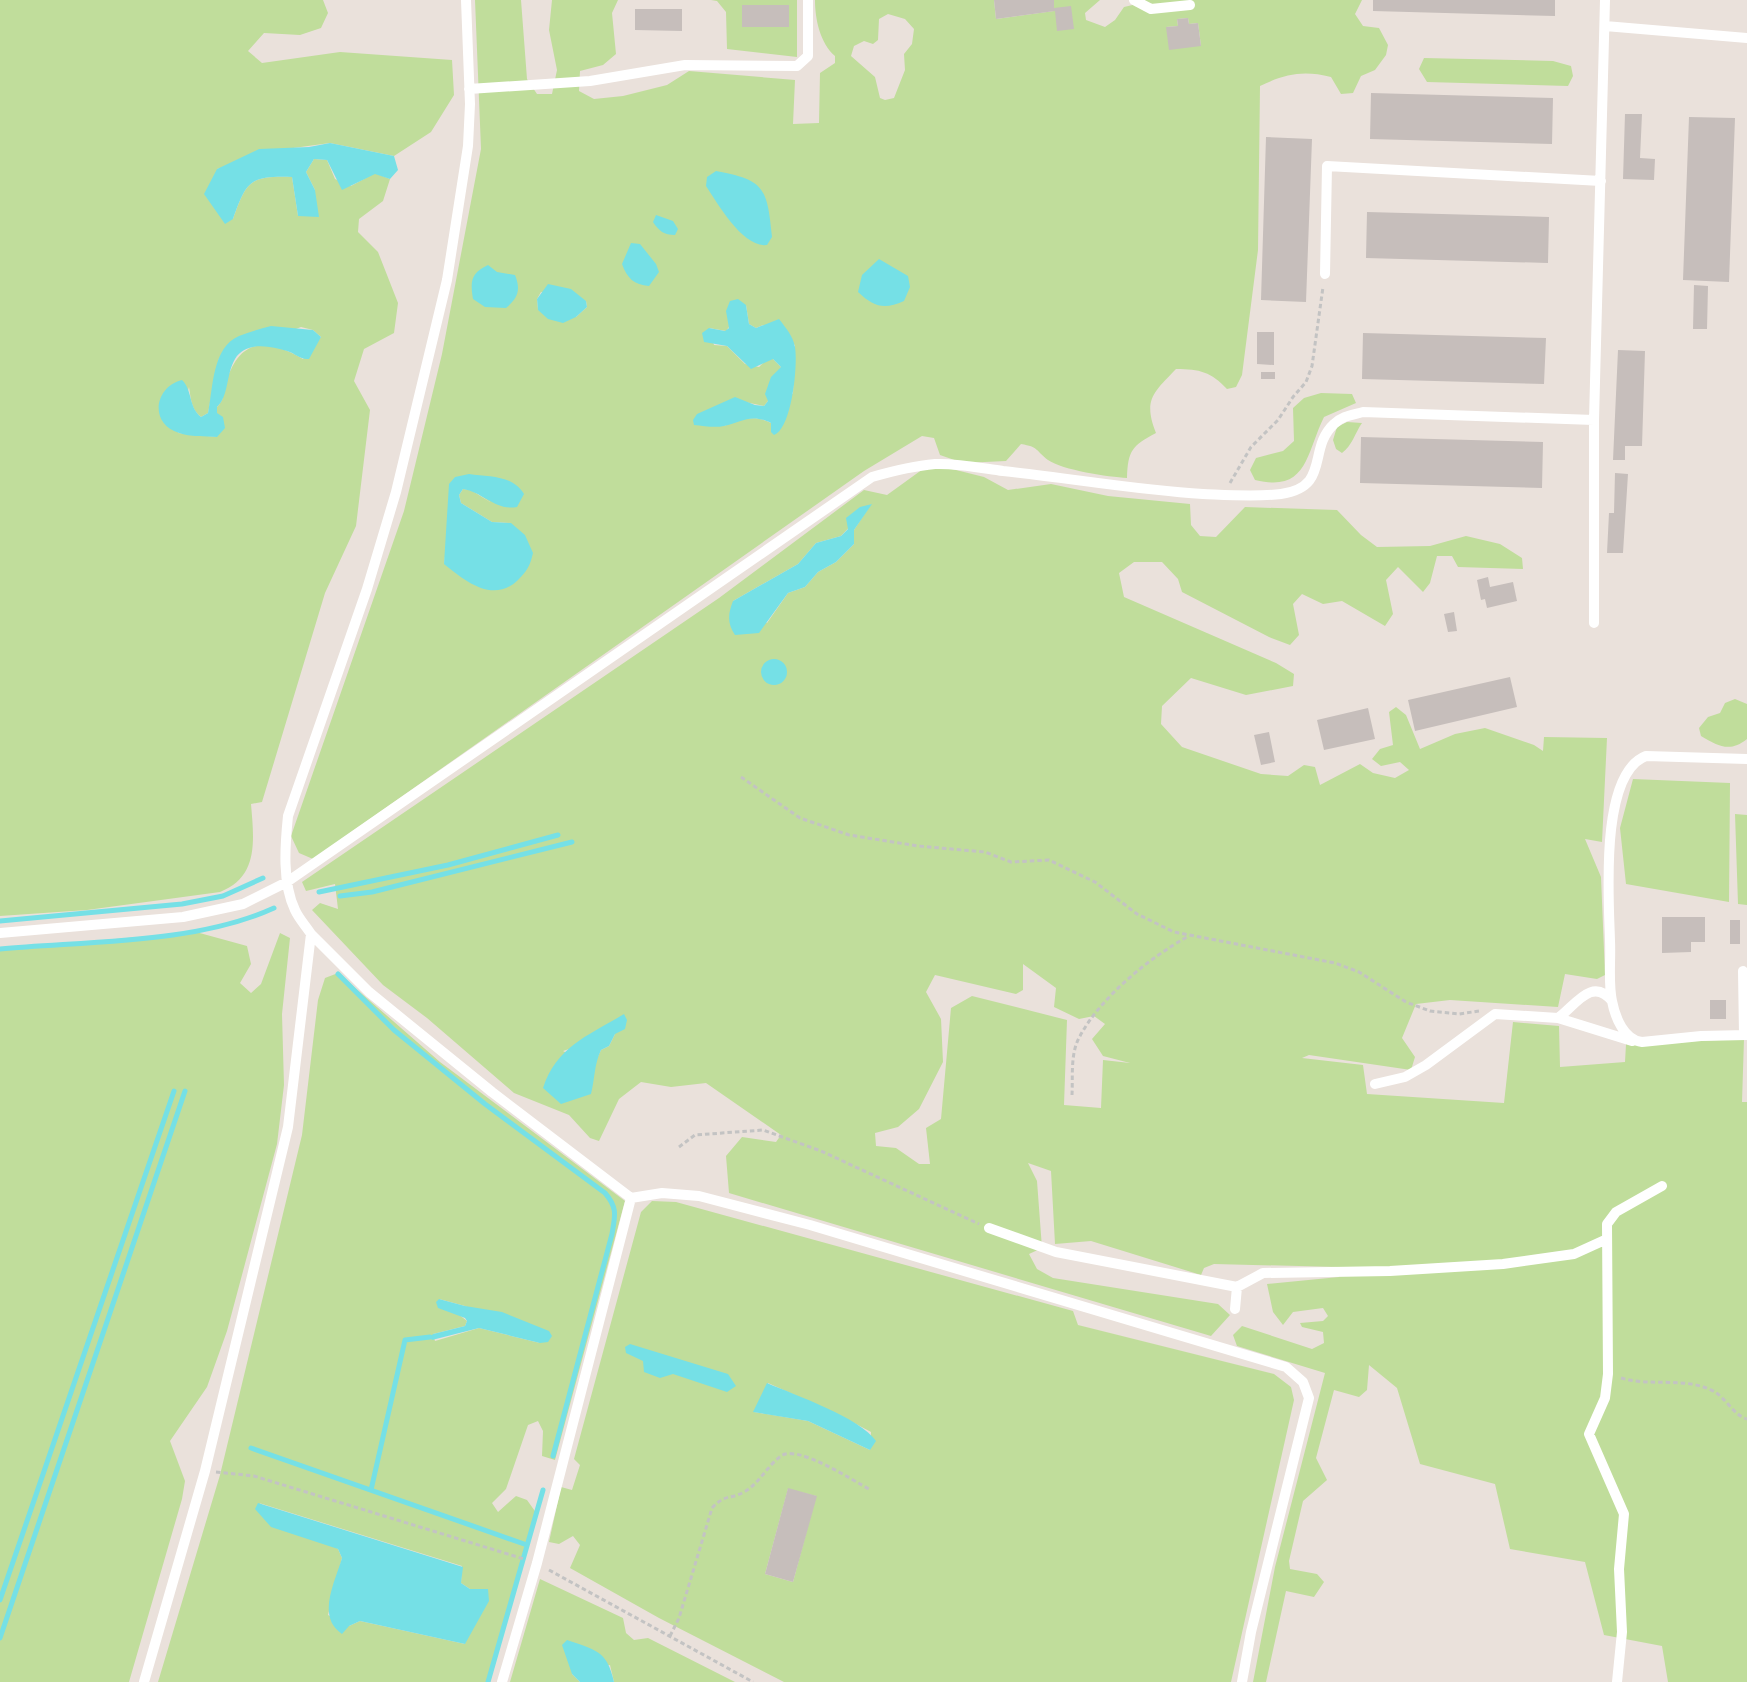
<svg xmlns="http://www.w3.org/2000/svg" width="1747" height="1682" viewBox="0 0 1747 1682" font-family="Ubuntu,sans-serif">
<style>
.green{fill:#c0dd9b;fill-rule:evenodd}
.water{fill:#75e0e6}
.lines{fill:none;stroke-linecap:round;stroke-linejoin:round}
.stream{stroke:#75e0e6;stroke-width:5}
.building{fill:#c6bebb}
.path{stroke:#c3c3c3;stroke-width:3;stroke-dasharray:4.5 3;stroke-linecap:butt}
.service{stroke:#fff;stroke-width:10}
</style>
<rect width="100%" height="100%" fill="#eae1db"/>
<!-- green -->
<path class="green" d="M0,0H323L328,13L321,28L300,35L264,33L248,51L262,63L340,52L452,60L454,95L431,132L394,156L330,143L286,149L217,169L233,219C247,180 250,176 292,177L298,216L315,190L306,172L314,159L327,160L335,179L351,186L375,173L390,179L383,201L359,219L358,232L378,252L398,303L394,333L364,349L354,381L370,410L356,526L325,593L262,802L251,804C254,840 259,877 220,892L87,910L0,916ZM301,327L313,330L321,337L303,359C263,336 238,340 225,386C223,395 224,400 217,407V437L178,433L189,387C191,399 191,409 201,417L208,413L219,358Z
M475,0H521L527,79L537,94H552L557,70L549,30L552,0H618L612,13L616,54L603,65L580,71L579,91L594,99L623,96L667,85L689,71L795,80L793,124L819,123L820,73L835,63V56C820,43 815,19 815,0H994L996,19L1054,11V0H1100L1085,13L1086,20L1105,27L1115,20L1124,7L1141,3L1144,0H1362L1355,14L1363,26L1379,28L1388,45L1386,55L1375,70L1361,76L1353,93L1341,94L1331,77C1303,70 1285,74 1260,86L1258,250L1242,375L1236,387L1227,389C1211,372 1200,369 1176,369C1153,393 1143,400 1156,433C1132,446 1128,450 1127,478C1109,477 1062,470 1048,460C1035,450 1039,447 1021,444L1006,461L963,463L940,455L934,438L922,436L864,471L313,859L299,853L291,836L404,511L442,354L481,149ZM888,14L905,19L914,29L912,44L904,54L905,70L894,98L885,100L880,98L875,77L851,56L854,46L864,41L873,44L878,40L879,19ZM1188,18L1189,24L1198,23L1201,46L1166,27L1178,26L1177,19ZM541,292L586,301L587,307L576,317L538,310L537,299ZM746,305L749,324L756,328L763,325L795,345L793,393L771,423C754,414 740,419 724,426L745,402L764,406L768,401L781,367L773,359H767L759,367L745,364L727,346L714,345L709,328L726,331ZM455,477L490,502L471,490L463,489L459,495L461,503L492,522L511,523L444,564Z
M711,0H797V57L727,49L726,12L717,1Z
M1424,58L1553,61L1571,66L1573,76L1568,86L1427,82L1419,69Z
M1321,393L1352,394L1356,403L1324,417C1306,453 1308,493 1255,480L1250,470L1256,458L1283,451L1294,441L1293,408L1304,398Z
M1347,422L1362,423C1355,433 1352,446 1342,453L1336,449L1333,440L1337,427Z
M923,469H952L984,477L1008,490L1051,484L1108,496L1190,504L1191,525L1200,536L1216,537L1245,507L1337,510L1361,535L1377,547L1430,546L1466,536L1500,544L1522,558L1523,569L1458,567L1452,556H1437L1430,583L1423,592L1398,567L1386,580L1393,614L1385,626L1342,601L1323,604L1302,594L1293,604L1299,635L1290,645L1269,637L1182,592L1178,579L1162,562H1134L1119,573L1124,597L1276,663L1294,674L1293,686L1246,695L1191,678L1162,706L1161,724L1182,747L1261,774L1288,776L1304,765L1315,767L1320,785L1360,764L1373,773L1395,778L1409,770L1400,762L1381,766L1372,759L1380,749L1393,745L1389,712L1396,707L1406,715L1420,749L1455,734L1485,728L1534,745L1543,751L1544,737L1607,738L1602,842L1585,839L1601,877L1605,975L1597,979L1565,974L1558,1007L1450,1000L1416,1004L1402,1038L1415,1057L1411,1070L1309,1055L1302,1058L1363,1065L1367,1094L1504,1103L1513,1022L1559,1026L1560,1067L1625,1062L1626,1044L1744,1039L1742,1102H1747V1682H1668L1662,1646L1604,1635L1585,1562L1510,1549L1495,1484L1420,1464L1397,1388L1369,1365L1367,1390L1359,1397L1334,1390L1316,1458L1327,1480L1303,1501L1289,1561L1290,1569L1317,1574L1324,1582L1314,1597L1286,1591L1266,1682H1253L1275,1567L1325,1373L1237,1346L1233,1335L1242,1326L1312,1349L1324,1343L1323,1332L1302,1327L1300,1323L1323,1321L1328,1316L1323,1308L1293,1312L1283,1325L1273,1312L1267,1284L1339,1277V1267L1214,1264L1204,1268L1201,1275L1091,1241L1055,1244L1051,1171L1028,1163L1037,1181L1042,1248L1029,1254L1037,1269L1053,1278L1218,1304L1230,1315L1211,1336L729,1193L726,1156L742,1137L776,1142L781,1135L706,1083L671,1087L641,1082L619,1099L599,1141L590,1138L569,1115L514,1093L427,1018L383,985L312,910L320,903L338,909L335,884L306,891L302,882L719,598L864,490L887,495ZM871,504L854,530V544L836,562L818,572L805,587L788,593L767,623L733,601L798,564L816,543L841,536ZM1023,964L1056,988L1054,1007L1079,1019L1094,1016L1105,1024L1092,1039L1103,1056L1130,1063L1103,1060L1101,1108L1064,1105L1067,1020L972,996L951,1008L941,1119L926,1128L930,1164H919L896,1148L876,1146L875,1133L898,1127L919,1109L943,1062L941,1019L926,992L935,975L1016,994L1023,990ZM615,1034L609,1046L601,1050L593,1067L563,1051Z
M1735,699L1747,704V739C1730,753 1718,746 1701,736L1699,728L1708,717L1720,713L1725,703Z
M1633,779L1730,783L1729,902L1626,884L1620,828Z
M1735,814L1747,815V905L1738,904Z
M196,932L247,946L251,964L240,983L251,993L261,984L280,933L290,938L282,1014L284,1085L277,1144L227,1331L207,1387L170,1441L185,1481L182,1499L129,1682H0V949Z
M338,973L440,1062L625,1201L555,1460L542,1456L543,1431L538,1421L528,1425L506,1489L492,1503L498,1512L516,1496L527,1500L537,1514L490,1682H158L220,1475L302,1135L318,1000L325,978ZM439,1299L465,1306L540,1343L479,1328L435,1341L433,1334L465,1326L467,1321ZM259,1503L462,1566L461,1583L470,1589L465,1644L360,1621L349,1626L328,1615L342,1558L338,1549Z
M652,1201L676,1202L1073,1311L1078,1325L1274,1374L1291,1387L1294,1400L1231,1682H784L659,1618L570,1568L580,1545L573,1536L559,1544L549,1542L561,1487L572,1490L580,1465L574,1459L641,1212ZM768,1383L837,1414L871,1432L870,1450L808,1421L754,1412ZM788,1489L816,1496L793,1582L765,1574Z
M540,1579L623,1618L626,1633L634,1640L648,1638L735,1682H614L610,1665L572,1674L580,1682H510Z"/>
<!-- water -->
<path class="water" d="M330,143L394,156L398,170L390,179L375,174L342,190L327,160L314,159L306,172L315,190L319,217L298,216L292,177C250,176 247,180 233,219L225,224L204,194L217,169L259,149L309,147Z
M716,171C766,180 767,189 772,237L767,245C743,248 718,204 706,186L707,177Z
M656,215L673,221L678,229L675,235C664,235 659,231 653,222Z
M631,243L640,244L656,264L659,272L649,286C634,285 627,278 622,264Z
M879,259L908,276L910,287L904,301C884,310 874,307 858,292L862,275Z
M488,265L497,272L515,275C521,290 518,298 506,308L485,307L473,299C470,281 471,273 488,265Z
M548,284L571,289L586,301L587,307L576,317L563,323L548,319L538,310L537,299Z
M738,299L746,305L749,324L756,328L779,319C786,328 793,336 795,347C798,365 792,428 774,435L771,432V423C751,413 742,422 724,426C715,428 704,426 694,425L693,420L697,414L735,397L755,405L764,406L768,401L765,394L771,377L781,367L773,359L751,369L727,346L704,342L702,333L709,328L725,331L729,328L726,311L730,301Z
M271,326L313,330L321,337L309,359C300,360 295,353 287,351C270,346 246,341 235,359C226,374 229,396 217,407V413L223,417L225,428L217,437C205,436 190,437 179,433C149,424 154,387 182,380C193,391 188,406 201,417L208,413C213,389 212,347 239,336C249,332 260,329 271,326Z
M469,474C489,477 513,475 524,494L517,507C495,511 483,492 463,489L459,495L461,503L492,522L511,523L525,535L533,553C530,566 527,571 518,580C493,604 465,581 444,564L449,484L455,477Z
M872,504L854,530V544L836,562L818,572L805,587L788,593L759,633L735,635C727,623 728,614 733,601L798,564L816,543L841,536L848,529L846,518L860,507Z
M761 672a13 13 0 1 1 26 0a13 13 0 1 1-26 0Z
M624,1014L627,1020L625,1029L615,1034L609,1046L601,1050C594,1065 595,1078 591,1094L561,1104L543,1088C557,1046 588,1036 624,1014Z
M439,1299L465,1306L502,1312L549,1331L552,1336L548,1342L540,1343L479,1328L432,1340L430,1337L433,1334L465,1326L467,1321L465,1318L438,1308L436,1302Z
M630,1344L728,1374L736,1386L727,1392L673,1374L660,1378L644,1372L643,1361L626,1353L625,1347Z
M767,1383C795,1395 861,1418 876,1441L870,1450L808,1421L753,1412Z
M258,1503L463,1567L461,1583L470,1589H488L489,1601L465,1644L360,1621L349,1626L342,1634C316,1617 335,1582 342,1558L338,1549L271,1527L255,1509Z
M567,1640C595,1650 607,1650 614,1682H580L572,1674L562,1645Z"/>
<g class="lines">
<!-- stream -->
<path class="stream" d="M319,892L448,865L558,835
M340,896L372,892L572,842
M0,921L182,904L223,896L263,878
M0,949C86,941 195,944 274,908
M338,974L394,1030L485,1104L605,1193C618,1208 615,1216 612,1234L553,1456
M251,1448L527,1545
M371,1490L405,1340L430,1337
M0,1600L174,1091
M0,1638L185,1091
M488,1682L543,1490"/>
</g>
<!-- building -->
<path class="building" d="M994,0H1054V8L1071,6L1074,29L1057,31L1055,11L996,19Z
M1373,0H1555V16L1373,11Z
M742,5H789V27H742Z
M635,9H682V31L635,30Z
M1188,18L1189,24L1198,23L1201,46L1169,50L1166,27L1178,26L1177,19Z
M1371,93L1553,98L1552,144L1370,139Z
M1625,114H1642L1640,158L1655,159L1654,180L1623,179Z
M1689,117L1735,118L1729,282L1683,280Z
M1266,137L1312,139L1306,302L1261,300Z
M1367,212L1549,217L1548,263L1366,258Z
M1694,285L1708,286L1707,329H1693Z
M1257,332H1274V365L1257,364Z
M1363,333L1546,338L1544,384L1362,379Z
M1618,350L1645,351L1642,446H1625V460H1613Z
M1261,372H1275V379H1261Z
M1361,437L1543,442L1542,488L1360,483Z
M1615,473L1628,474L1623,553H1607L1609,513H1614Z
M1488,577L1490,587L1513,582L1517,601L1487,608L1485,599L1481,600L1477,580Z
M1454,612L1457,631L1448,632L1444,614Z
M1510,677L1517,707L1415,731L1408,700Z
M1368,708L1375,739L1324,750L1317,720Z
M1269,732L1275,762L1261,765L1254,735Z
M1662,917H1705V942H1691V952L1662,953Z
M1730,920H1740V944H1730Z
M1710,1000H1726V1019H1710Z
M788,1488L817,1496L793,1582L765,1574Z"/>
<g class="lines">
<!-- path -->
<path class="path" d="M1230,483L1251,447L1278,420L1293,397L1306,382L1312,366L1323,287
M741,777L800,818L849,835L918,846L985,852L1011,862L1049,860L1095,882L1137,914L1174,932L1335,963L1359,972L1406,1002L1430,1011L1459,1014L1479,1011
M1072,1095C1073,1076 1070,1053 1080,1036C1101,997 1149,958 1187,937
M679,1147L695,1135L763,1130L821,1151L979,1224
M1621,1378C1651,1387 1687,1376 1715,1392C1726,1399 1735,1416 1747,1419
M216,1472L254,1476L524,1559
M549,1570L753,1682
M670,1636L679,1618L712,1508C726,1493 730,1500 744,1492C758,1485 767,1466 781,1456C797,1444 852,1480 869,1489"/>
<!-- service -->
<path class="service" d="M1134,0L1151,9L1190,5
M1605,26L1747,38
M469,89L590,81L685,65L797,66L808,56V0
M1325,274L1327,166L1601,181
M1594,623V420L1605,0
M1747,759L1646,756C1599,774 1609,900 1610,941C1611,960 1608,983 1612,1001C1615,1017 1624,1040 1642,1042L1701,1036L1747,1035
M0,933L183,917L243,904L287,882L872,477C893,471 913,466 935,464C957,463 981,468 1003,471C1070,478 1136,490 1203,494C1228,495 1256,497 1281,494C1331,487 1307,449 1334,424C1342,416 1352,415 1363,412L1594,420
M311,934L369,992L492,1092L631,1198L662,1193L699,1196L810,1225L1286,1367L1303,1382L1309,1398L1251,1632L1242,1682
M1743,971L1744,1034
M1558,1018L1632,1041
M1375,1084L1405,1077L1426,1065L1495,1014L1558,1018C1575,1006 1592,976 1612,1001
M989,1228L1056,1252L1237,1287
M1235,1309L1237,1287L1263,1273L1390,1271L1503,1264L1574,1254L1607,1239
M144,1682L205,1471L288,1127L311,934C306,926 299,919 295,910C282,883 285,845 288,816L367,589L396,492L447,280L468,146L470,104L466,0
M502,1682L537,1563L631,1198
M1617,1682L1622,1632L1619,1569L1624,1514L1589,1434L1605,1398L1608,1374L1607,1224L1616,1212L1662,1186"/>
</g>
</svg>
